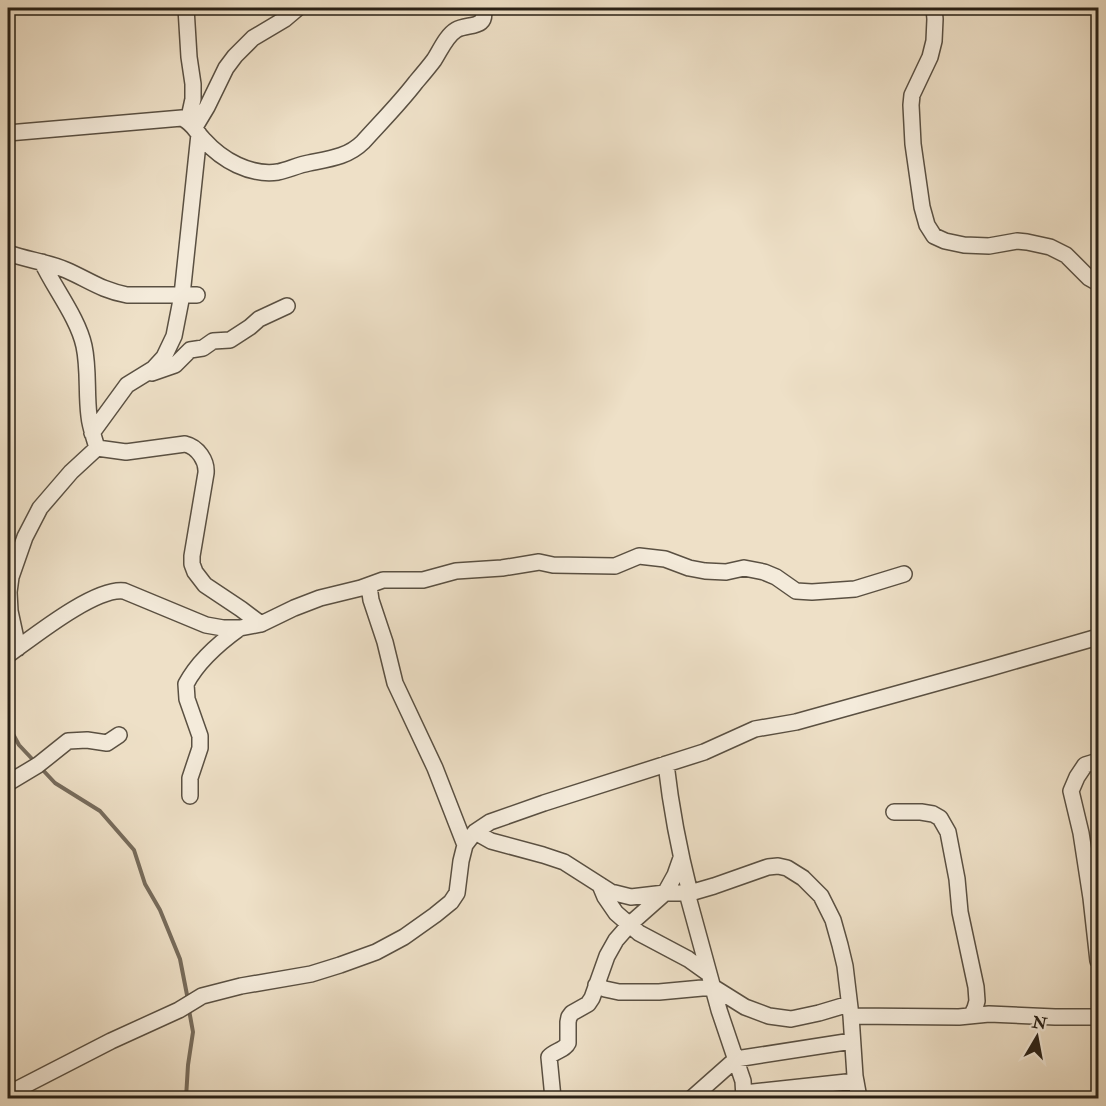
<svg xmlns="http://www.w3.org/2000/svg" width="1106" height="1106" viewBox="0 0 1106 1106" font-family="'IM FELL Double Pica',serif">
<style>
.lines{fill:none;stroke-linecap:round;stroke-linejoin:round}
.stream{stroke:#776c5c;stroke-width:4}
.street-casing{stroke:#5a5042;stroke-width:18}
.street{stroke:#f4ebdb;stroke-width:15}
</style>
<rect width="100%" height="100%" fill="#eee0c7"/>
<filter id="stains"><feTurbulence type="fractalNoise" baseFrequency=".00333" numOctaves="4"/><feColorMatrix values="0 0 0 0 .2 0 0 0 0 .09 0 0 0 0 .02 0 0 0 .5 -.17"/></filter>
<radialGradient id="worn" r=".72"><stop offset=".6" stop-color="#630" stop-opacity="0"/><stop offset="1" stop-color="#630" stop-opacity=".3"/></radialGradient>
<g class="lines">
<!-- stream -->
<path class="stream" d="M8,725L19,745L35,762
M40,767L55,783L100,811L134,850L145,884L160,910L180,959L188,1000
M186,1098L188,1065L193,1032L189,1010"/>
<defs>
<path id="street" d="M186,8L189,57L193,84V99L188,122
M934,8L935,19L934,41L930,57L912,95L911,105L913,144L922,207L927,225L934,236L945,241L964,245L989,246L1017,241L1027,242L1050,247L1066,255L1089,278L1098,283
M195,127L207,107L226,68L235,56L253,38L285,19L298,8
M8,133L182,118C195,125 195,131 204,140C222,160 250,176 278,172C288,170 298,165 309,163C329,159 348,157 363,142C381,122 400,103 416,82C422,75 428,68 434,60C440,51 446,36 456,30C468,23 488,30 483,8
M8,253C27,260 48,262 66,270C89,280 101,290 127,295H197
M42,262C54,288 78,318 84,346C89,369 86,393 89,416C90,427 94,437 97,448L126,452L185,444C198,447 207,461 206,473L192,556V564L195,572L205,585L241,609L261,624
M152,373L175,365L190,350L203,348L213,341L230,340L250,327L259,319L287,306
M92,433L127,385L153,369L164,357L174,336L182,295L199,134
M369,586L371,600L385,642L395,683L435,768L465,845
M18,648L10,611L9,592L11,577L25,537L40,508L71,472L97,448
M8,655C32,638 95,587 124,591L206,625L223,628H240L261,624L294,608L320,598L361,588L383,580H423L456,571L502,568L539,562L553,565L615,566L639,556L665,559L689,568L705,571L726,572L744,568L764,572L776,577L796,591L812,592L855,589L904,574
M1098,761L1085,765L1077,777L1071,791L1081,833L1091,898L1098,961
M666,764C671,808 679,850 690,893
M8,783L38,765L68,741L87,740L107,743L119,735
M190,796V778L200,748V736L187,699L186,684C198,661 219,643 240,628
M894,812H921L933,814L940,818L948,832L957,879L960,912L976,987L977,1001L975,1008L971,1016
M475,832L491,841L543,855L564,862L611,892L631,897L665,893H690L714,886L768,867L778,866L787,868L803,878L821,896L833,920L840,945L845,966L851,1016L855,1076L859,1098
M600,885L605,897L616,913L639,933L688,959L709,974
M687,893L719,1010L743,1081L744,1098
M596,985L605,989L619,992H659L713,987L745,1007L769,1016L791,1019L819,1013L849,1004
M851,1016L959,1017L989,1014L1055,1017H1098
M744,1093L856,1081
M8,1094L111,1041L179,1010L202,996L241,986L311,974L340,965L376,952L404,937L435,915L451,902L457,893L461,861L465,845L475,832L490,822L544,803L704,752L755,729L796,722L990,668L1098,637
M553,1098L549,1057C554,1051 565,1050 568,1043V1022L569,1017L572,1013L588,1004L592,998L607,956L616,940L630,924L665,893L675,875L681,858
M692,1098L736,1059L852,1041"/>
</defs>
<!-- street casing -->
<use href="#street" class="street-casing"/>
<!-- street -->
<use href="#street" class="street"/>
</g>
<!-- margin -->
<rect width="1106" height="1106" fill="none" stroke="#eee0c7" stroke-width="30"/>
<rect x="9" y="9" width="1088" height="1088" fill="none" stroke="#282016" stroke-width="3"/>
<rect x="15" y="15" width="1076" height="1076" fill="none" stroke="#282016" stroke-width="1.5"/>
<!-- north arrow -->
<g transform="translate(1037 1037) rotate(10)" stroke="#f4ebdb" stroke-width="4.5" paint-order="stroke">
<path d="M0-4.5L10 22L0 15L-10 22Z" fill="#282016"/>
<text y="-9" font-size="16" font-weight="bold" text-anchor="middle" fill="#282016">N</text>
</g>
<rect width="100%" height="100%" filter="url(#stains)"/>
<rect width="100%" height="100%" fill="url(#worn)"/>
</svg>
